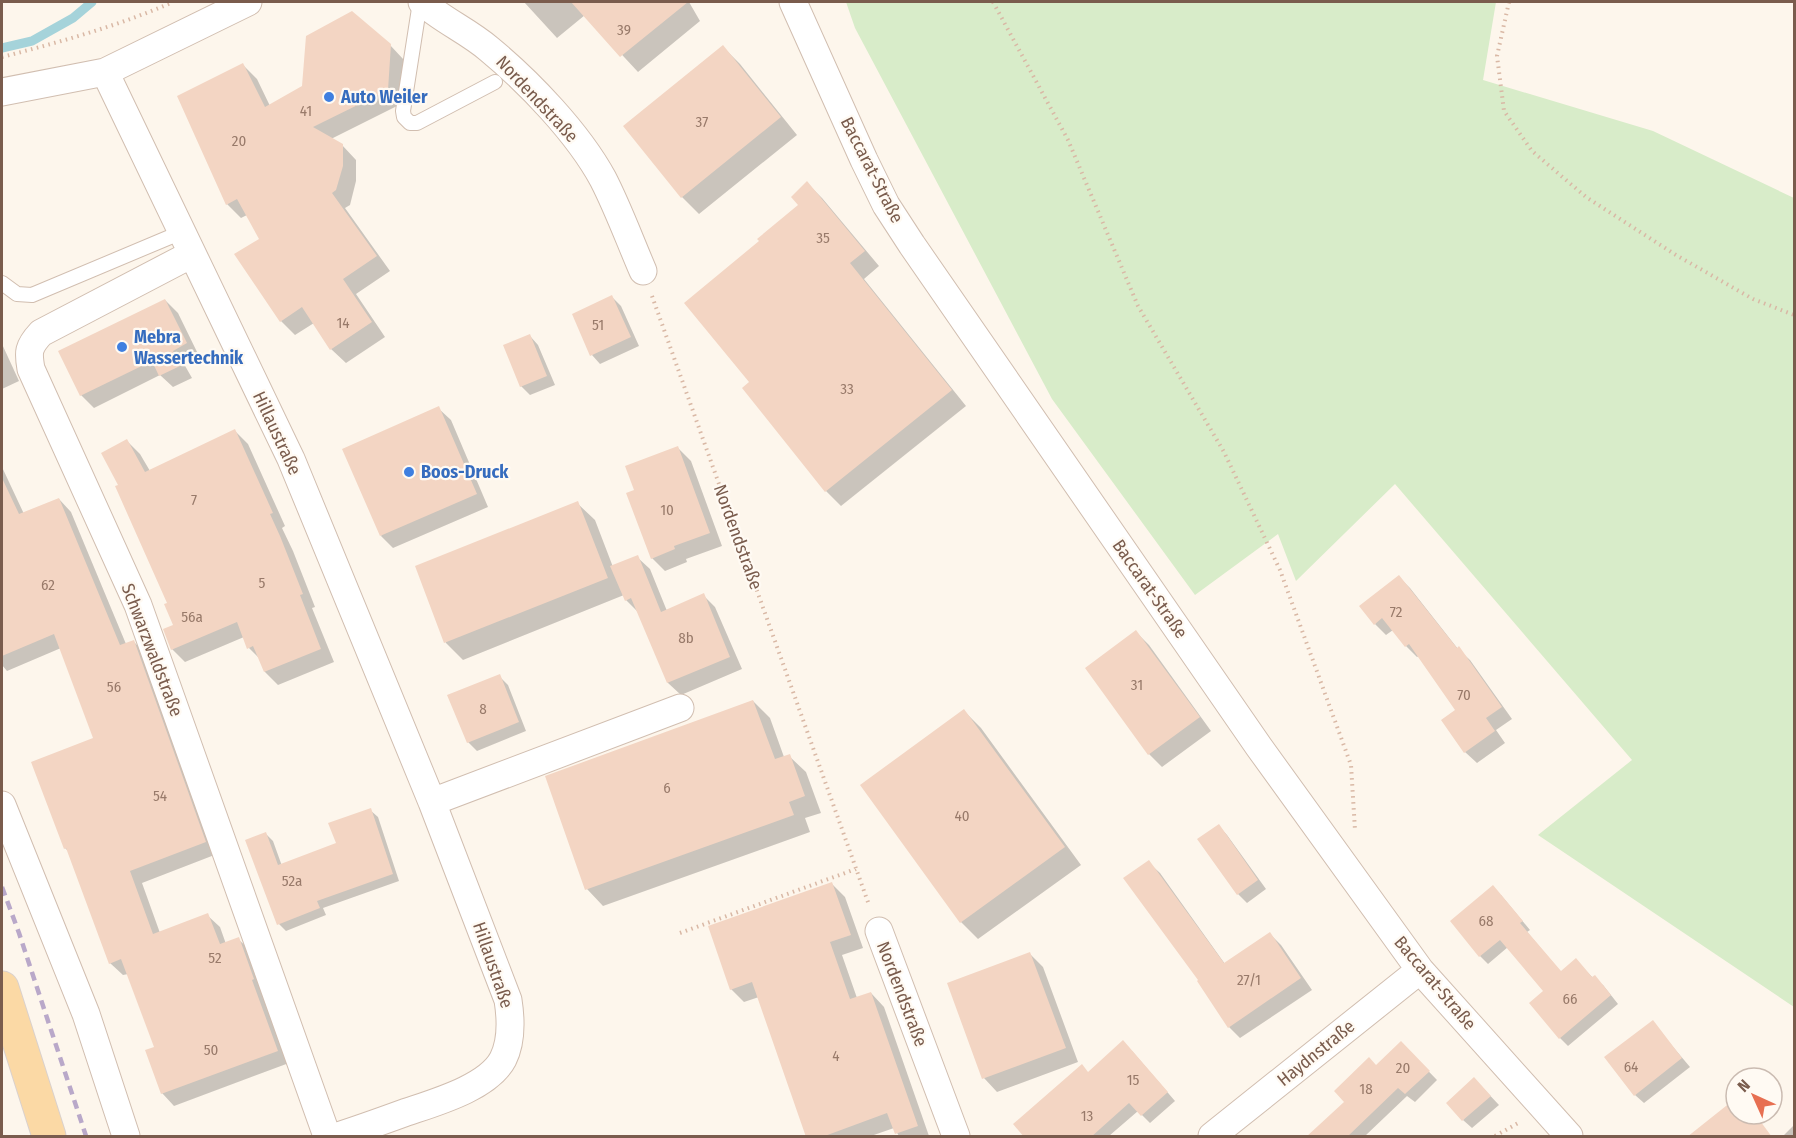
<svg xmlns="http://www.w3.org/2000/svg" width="1796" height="1138" viewBox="0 0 1796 1138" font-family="'Fira Sans Condensed',sans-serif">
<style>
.green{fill:#d8ecc9}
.shadow{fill:#0003}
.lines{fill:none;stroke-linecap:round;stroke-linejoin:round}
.stream{stroke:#a5d3da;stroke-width:9}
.building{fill:#f3d5c3}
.service-casing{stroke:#d1beb0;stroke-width:16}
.minor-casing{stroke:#d1beb0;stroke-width:29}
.primary-casing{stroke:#dad1cd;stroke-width:35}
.path{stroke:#d9b8a5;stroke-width:4;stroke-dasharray:1.5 4.5;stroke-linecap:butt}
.service{stroke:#fff;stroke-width:14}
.minor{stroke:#fff;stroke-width:27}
.primary{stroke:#fbd9a5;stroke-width:33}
.rail{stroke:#b9a8c9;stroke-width:4.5;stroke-dasharray:9 6;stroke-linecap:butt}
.shop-dot{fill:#3f7fe0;stroke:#fffaf3;stroke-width:2}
.labels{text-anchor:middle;stroke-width:4.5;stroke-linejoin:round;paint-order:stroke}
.number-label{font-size:15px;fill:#987a6a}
.shop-label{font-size:18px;font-weight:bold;fill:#366cbe;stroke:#fffaf3;text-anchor:start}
.street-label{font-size:18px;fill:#7a5c4d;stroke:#fffaf3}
</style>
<rect width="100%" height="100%" fill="#fdf6ec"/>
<!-- green -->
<path class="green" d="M846,2H1496L1483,80L1653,131L1794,198V1007L1538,835L1632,760L1395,484L1296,581L1278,534L1195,595L1052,399L855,28Z"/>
<!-- shadow -->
<path class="shadow" d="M524,2H689L700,21L638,72L585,15L557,38Z
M390,45L404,60L401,104L331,139L342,145L356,160V181L350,205L345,208L390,271L356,294L385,337L346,363L331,349L314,323L295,335L281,321L261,239L247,215L241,218L227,204L243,65L257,79L270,106Z
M723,47L740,64L797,135L699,214L682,197L625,126Z
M807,183L822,198L879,266L864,279L966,406L841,506L826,491L744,388L751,382L762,241L800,205Z
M612,297L621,306L639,346L600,364L592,355Z
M165,300L178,313L199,356L184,364L192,378L173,387L160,375L94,408L81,395Z
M530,336L538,345L555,385L530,395L521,386Z
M2,344L19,381L2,389Z
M438,408L451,420L488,507L393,548L381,536Z
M235,431L248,444L285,526L282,528L293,551L315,607L312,608L334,662L278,685L265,672L260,659L249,648L244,637L185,662L172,649L175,626L169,604L120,485L127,441L140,454L150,471Z
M678,448L691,461L722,546L686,559L687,562L665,571L652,558L636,491Z
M2,467L24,514L59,499L71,512L126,644L133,641L146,654L217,854L142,883L160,933L207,915L220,927L226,944L238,939L251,951L289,1063L174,1106L162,1093L156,1048L128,974L123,975L110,963L69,852L65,848L95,739L61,648L7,671L2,665V551L7,549L2,536Z
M577,503L595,520L613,567L637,557L650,569L667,611L703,595L715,607L742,669L681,695L668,683L639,613L626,600L624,595L463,660L446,643L417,566Z
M1399,577L1410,588L1458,649L1470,660L1512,719L1496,730L1505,743L1477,763L1465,752L1457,710L1419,656L1417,657L1406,646L1393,630L1386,635L1375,624Z
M1136,632L1149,645L1211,731L1162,767L1149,754Z
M499,676L508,685L526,731L477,751L468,742Z
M753,701L770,718L784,757L789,756L806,772L821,813L805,818L810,832L603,906L587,889Z
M964,711L981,728L1081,865L978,939L961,922Z
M370,810L378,817L399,881L323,908L326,915L286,931L279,924L266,834L273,841L282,866L338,844Z
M1219,826L1227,835L1266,889L1247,903L1238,894L1199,840Z
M1148,862L1160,873L1225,964L1270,934L1281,945L1312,990L1240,1038L1229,1027Z
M832,884L845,897L863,948L842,955L857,998L871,993L884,1007L929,1136H899L894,1128L871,1136H807L759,997L744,1002L731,989Z
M1501,895L1530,930L1527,932L1561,972L1576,960L1593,978L1603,985L1618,1004L1568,1046L1560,1038L1545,992L1508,947L1488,964L1480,956Z
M1030,954L1043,967L1078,1062L997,1092L984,1078L949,984Z
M1652,1022L1690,1067L1644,1103L1635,1095Z
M1401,1043L1437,1080L1415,1102L1407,1096L1365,1136H1308L1346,1102L1377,1066Z
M1132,1051L1175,1101L1150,1123L1138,1111L1109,1136H1026L1088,1073Z
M1483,1088L1499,1105L1472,1128L1463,1120Z
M1794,1125V1136H1783Z"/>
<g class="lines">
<!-- stream -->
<path class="stream" d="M2,48L32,41L73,18L92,2"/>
</g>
<!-- building -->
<path class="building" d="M571,2H688L620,57Z
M352,11L391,44L388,90L313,127L343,144V166L336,190L332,193L377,256L343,279L372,322L330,350L302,307L280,322L234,254L259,239L237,199L226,205L177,96L243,63L265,107L302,86L306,36Z
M723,45L781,117L681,198L623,126Z
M807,181L865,251L850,263L952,390L825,492L742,388L749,382L684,303L759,241L757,239L798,205L791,197Z
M612,295L631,337L590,356L572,314Z
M165,299L187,343L173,351L180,366L159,376L152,361L80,396L58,351Z
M530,334L547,376L520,387L503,345Z
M439,406L477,494L380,536L342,449Z
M235,429L273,513L270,514L280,536L303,594L300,595L321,649L264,672L253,646L247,649L237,622L171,650L163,629L173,625L164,604L167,603L115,486L118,485L101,453L127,439L145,472Z
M678,446L710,533L674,546L675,549L651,559L626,493L634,490L625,466Z
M2,478L19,514L59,498L120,645L134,640L206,842L130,871L153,934L208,913L220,944L239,937L254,979L252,980L278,1051L161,1094L145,1050L154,1047L121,959L109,964L66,848L64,849L31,762L93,738L54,634L2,656Z
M578,501L608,578L444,643L415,566Z
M638,555L661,612L704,593L730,657L667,683L631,598L625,601L610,566Z
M1399,575L1457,648L1459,646L1502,707L1486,718L1495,731L1464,753L1441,720L1455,710L1409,644L1405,647L1382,618L1374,625L1359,606Z
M1136,630L1200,717L1148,755L1085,668Z
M500,674L519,722L467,743L447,695Z
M753,700L775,759L790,754L805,796L789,802L794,815L585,890L545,776Z
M964,709L1065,847L960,923L860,785Z
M371,808L393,874L317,901L320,908L277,925L245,840L266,832L278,865L336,843L328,823Z
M1219,824L1258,880L1237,895L1197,839Z
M1149,860L1224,963L1270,932L1301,978L1228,1028L1197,981L1198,980L1123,878Z
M832,882L851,935L830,942L850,999L871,992L918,1126L895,1134L887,1113L822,1137H806L752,982L730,990L708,926Z
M1493,885L1523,921L1520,923L1561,971L1576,958L1592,977L1595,975L1611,995L1559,1039L1529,1003L1543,991L1500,940L1479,957L1450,921Z
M1030,952L1066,1048L982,1079L947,983Z
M1653,1020L1682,1058L1634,1096L1604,1057Z
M1123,1040L1168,1092L1141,1116L1129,1103L1091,1137H1024L1013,1124L1082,1064L1088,1072Z
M1401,1041L1430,1071L1405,1094L1398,1088L1347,1137H1306L1344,1102L1334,1091L1369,1057L1376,1065Z
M1474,1077L1491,1096L1462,1121L1446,1103Z
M1736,1098V1114H1755L1772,1137H1687Z"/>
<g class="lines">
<defs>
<path id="service" d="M420,2L403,111L404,117L410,123H417L495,82
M2,283L17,294L32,295L182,232"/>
<path id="minor" d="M422,2C442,20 468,31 489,49C529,82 578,133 603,179C618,208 630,241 643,271
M793,2L864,160L886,205L912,245L1259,747L1420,970L1569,1136
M105,72L291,459L432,802L508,1000C511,1019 512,1041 503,1059C488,1088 433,1103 404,1113C382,1121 360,1129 338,1136
M2,92L105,72L248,2
M192,254L41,333C28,347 28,352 31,369L138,605L327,1136
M432,802L680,708
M2,805L86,1014L126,1136
M879,931L956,1136
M1212,1136L1420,970"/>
<path id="primary" d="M2,988L49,1136"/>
</defs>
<!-- service casing -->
<use href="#service" class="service-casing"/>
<!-- minor casing -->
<use href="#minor" class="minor-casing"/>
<!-- primary casing -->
<use href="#primary" class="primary-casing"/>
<!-- path -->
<path class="path" d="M993,2L1068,140L1138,306L1224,452L1280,570L1351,765L1355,830
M1509,2L1497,56L1504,111L1532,151L1586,197L1676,255L1753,299L1794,315
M2,57C60,42 118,26 173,2
M652,296L869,905
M680,933L856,869
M1495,1136L1520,1122"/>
<!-- service -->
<use href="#service" class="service"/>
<!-- minor -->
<use href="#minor" class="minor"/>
<!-- primary -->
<use href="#primary" class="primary"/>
<!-- rail -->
<path class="rail" d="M2,887L19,933L86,1136"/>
</g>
<!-- markers -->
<g class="shop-dot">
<circle cx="329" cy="97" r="6"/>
<circle cx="122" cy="347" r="6"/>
<circle cx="409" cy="472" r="6"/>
</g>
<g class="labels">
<!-- number labels -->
<g class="number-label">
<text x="624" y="35">39</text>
<text x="306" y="116">41</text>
<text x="702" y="127">37</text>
<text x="239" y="146">20</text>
<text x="823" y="243">35</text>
<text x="343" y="328">14</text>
<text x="598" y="330">51</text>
<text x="847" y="394">33</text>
<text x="194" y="505">7</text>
<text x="667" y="515">10</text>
<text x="262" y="588">5</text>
<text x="48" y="590">62</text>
<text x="1396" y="617">72</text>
<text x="192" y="622">56a</text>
<text x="686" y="643">8b</text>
<text x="1137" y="690">31</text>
<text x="114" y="692">56</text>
<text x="1464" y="700">70</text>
<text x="483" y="714">8</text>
<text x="667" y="793">6</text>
<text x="160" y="801">54</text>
<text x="962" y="821">40</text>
<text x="292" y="886">52a</text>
<text x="1486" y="926">68</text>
<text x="215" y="963">52</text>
<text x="1249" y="985">27/1</text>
<text x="1570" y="1004">66</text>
<text x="211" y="1055">50</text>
<text x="836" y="1061">4</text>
<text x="1631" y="1072">64</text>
<text x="1403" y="1073">20</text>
<text x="1133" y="1085">15</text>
<text x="1366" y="1094">18</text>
<text x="1087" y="1121">13</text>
</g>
<!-- shop labels -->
<g class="shop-label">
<text x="341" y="103">Auto Weiler</text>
<text x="134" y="343">Mebra<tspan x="134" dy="21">Wassertechnik</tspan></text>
<text x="421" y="478">Boos-Druck</text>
</g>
<!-- street labels -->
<g class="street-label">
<text transform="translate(537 99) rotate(47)" y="6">Nordendstraße</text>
<text transform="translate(872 170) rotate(63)" y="6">Baccarat-Straße</text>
<text transform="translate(277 433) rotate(65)" y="6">Hillaustraße</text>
<text transform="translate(738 537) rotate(70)" y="6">Nordendstraße</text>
<text transform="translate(1150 589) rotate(55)" y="6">Baccarat-Straße</text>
<text transform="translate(152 650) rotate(69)" y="6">Schwarzwaldstraße</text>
<text transform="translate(493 965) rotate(71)" y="6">Hillaustraße</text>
<text transform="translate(1435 983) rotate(50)" y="6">Baccarat-Straße</text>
<text transform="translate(902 994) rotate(69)" y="6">Nordendstraße</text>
<text transform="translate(1316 1053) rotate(-39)" y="6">Haydnstraße</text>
</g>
</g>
<!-- border -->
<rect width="1796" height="1138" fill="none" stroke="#7a5c4d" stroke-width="6"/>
<!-- north arrow -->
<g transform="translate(1754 1096) rotate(315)"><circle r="28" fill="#fffaf3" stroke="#cabbb1" stroke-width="1.5"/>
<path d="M0-4.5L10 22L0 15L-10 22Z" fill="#e76f51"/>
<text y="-9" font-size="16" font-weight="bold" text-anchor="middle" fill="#7a5c4d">N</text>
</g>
</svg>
